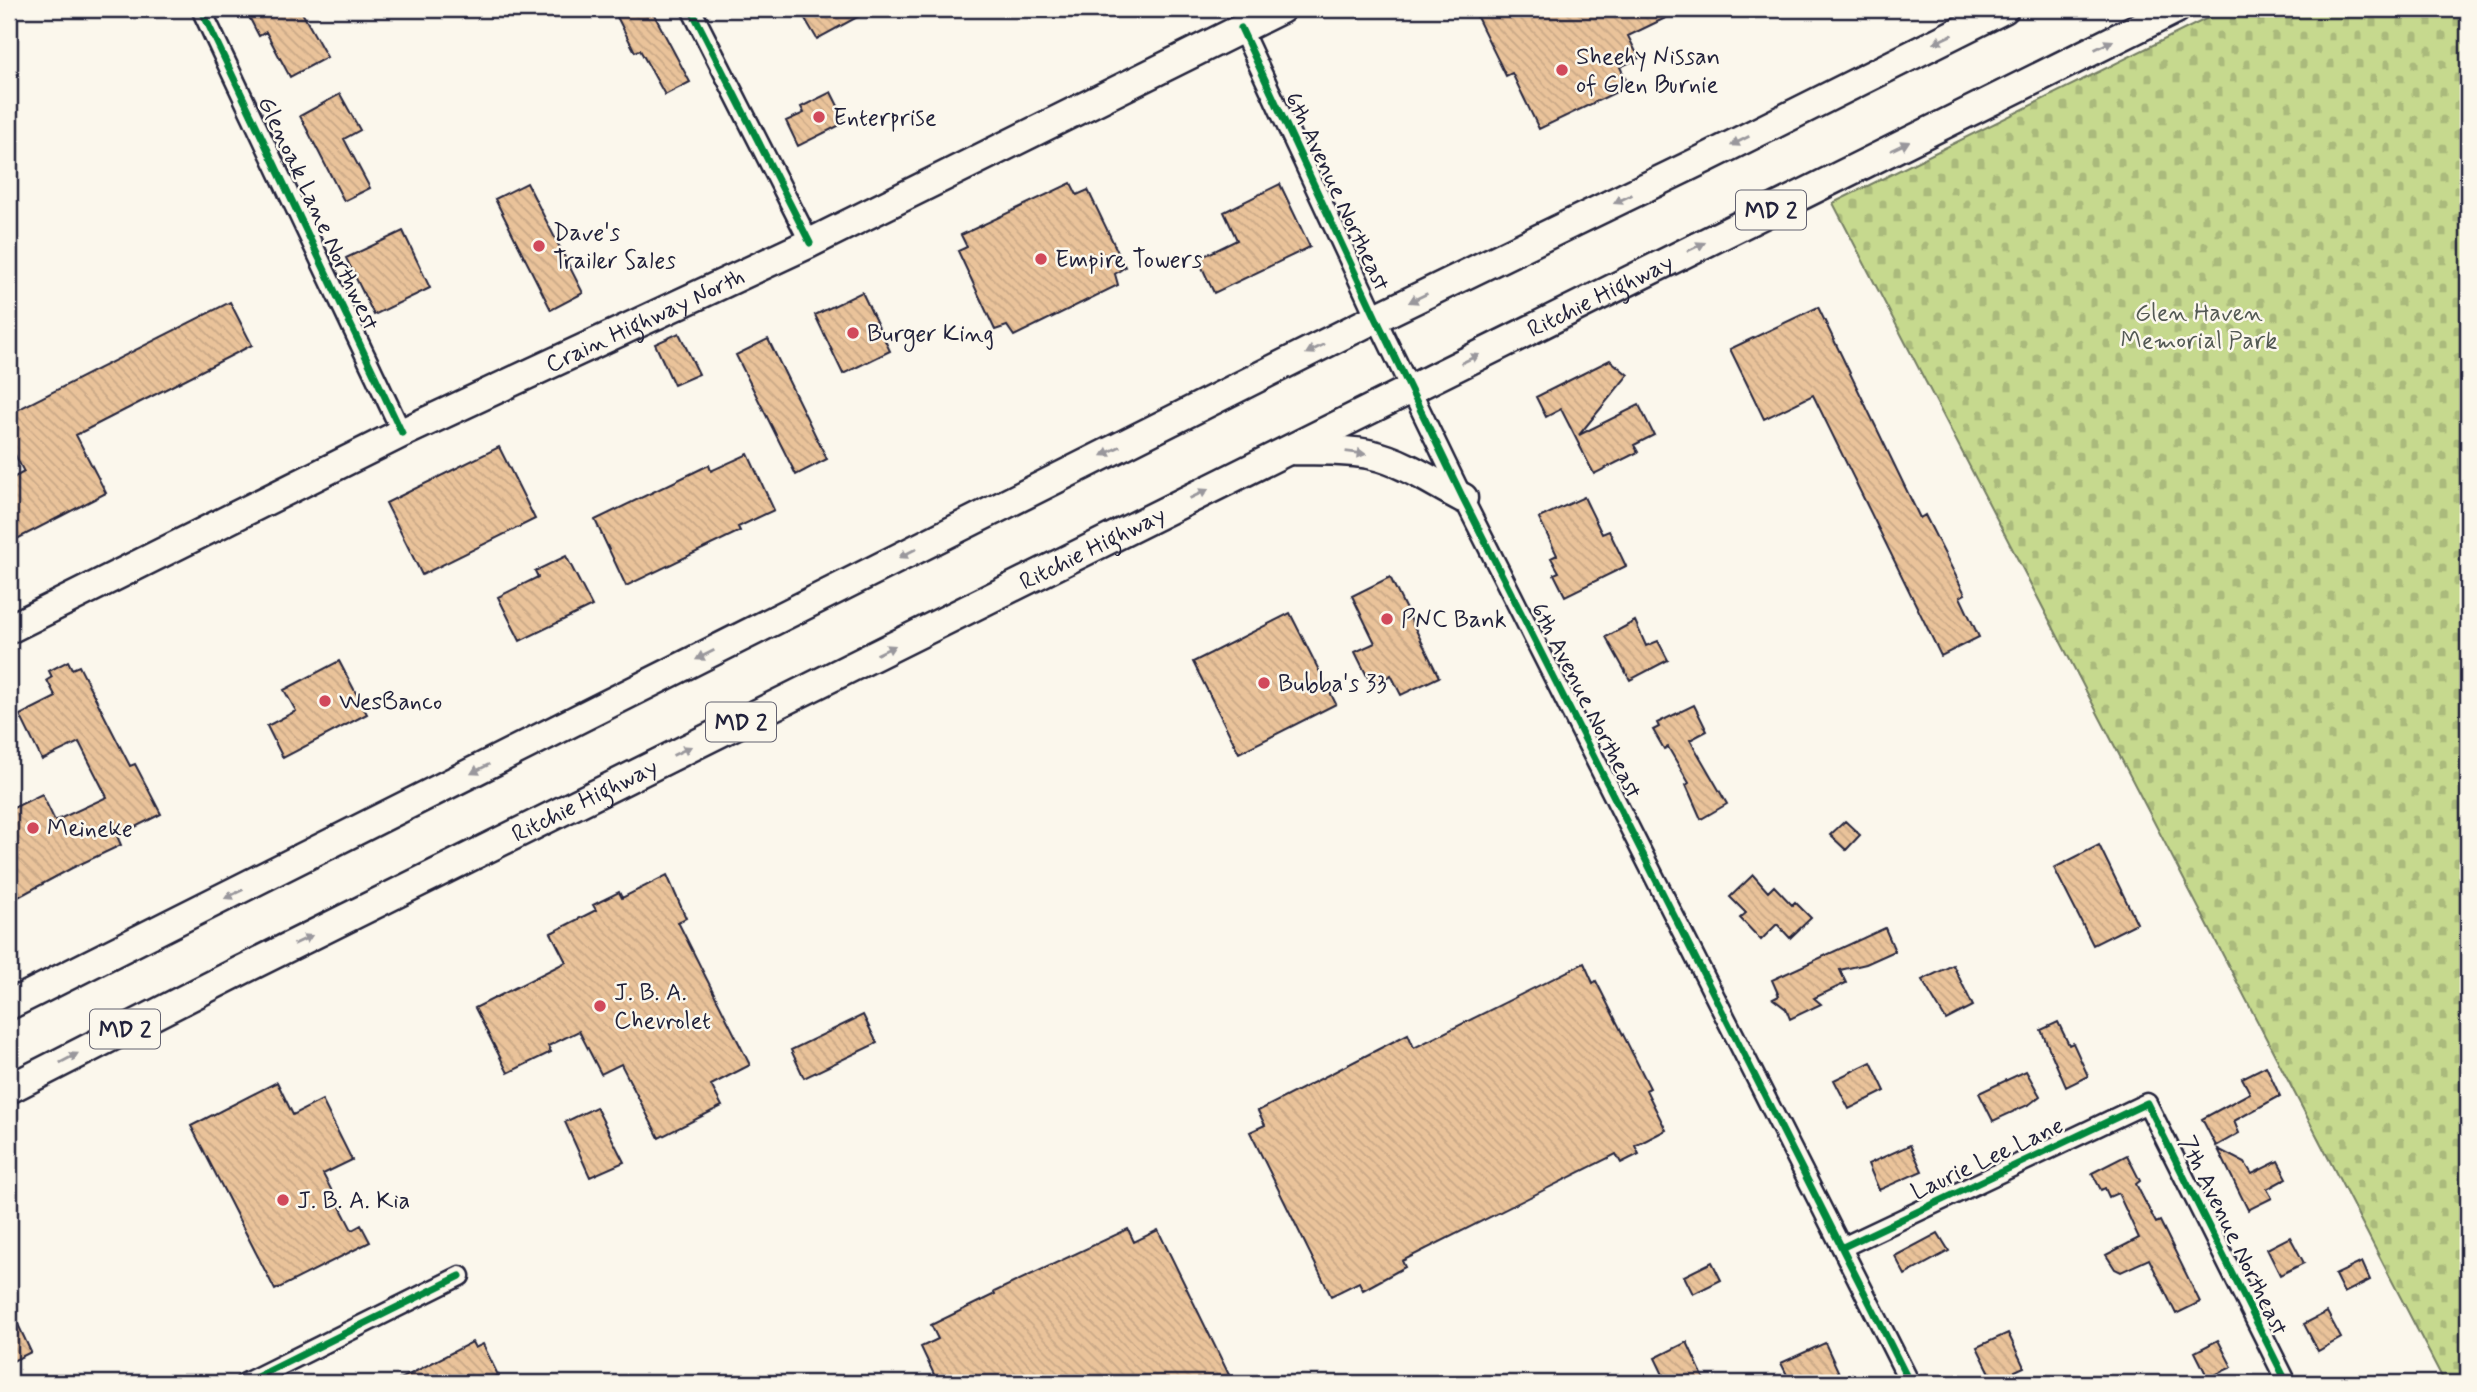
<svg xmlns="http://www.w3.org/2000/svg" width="2477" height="1392" viewBox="0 0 2477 1392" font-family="Mynerve,sans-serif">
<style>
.cemetery{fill:url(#cemetery-stones);stroke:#747e64;stroke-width:2}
.building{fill:url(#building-back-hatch);stroke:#22223b;stroke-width:2}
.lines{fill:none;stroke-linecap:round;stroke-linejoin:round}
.minor-casing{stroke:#22223b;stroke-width:23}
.primary-casing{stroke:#22223b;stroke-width:33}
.minor{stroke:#fbf7ec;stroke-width:18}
.primary{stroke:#fbf7ec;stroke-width:28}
.cycleway-casing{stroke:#fbf7ec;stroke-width:11}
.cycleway{stroke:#00873e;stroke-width:7}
.oneway{fill:#99979c}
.poi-dot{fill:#d1495b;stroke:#fbf7ec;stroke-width:2.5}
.labels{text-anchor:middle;stroke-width:5;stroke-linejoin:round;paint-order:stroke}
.shield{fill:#fbf7ec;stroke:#636270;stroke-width:2}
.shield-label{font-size:23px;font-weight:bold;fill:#22223b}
.poi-label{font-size:24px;fill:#22223b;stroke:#fbf7ec;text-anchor:start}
.street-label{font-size:24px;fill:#22223b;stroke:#fbf7ec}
.park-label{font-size:24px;fill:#535954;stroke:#fbf7ec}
</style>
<defs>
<pattern id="cemetery-stones" width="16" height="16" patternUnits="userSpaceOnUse" patternTransform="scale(1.75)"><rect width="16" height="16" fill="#c6d98e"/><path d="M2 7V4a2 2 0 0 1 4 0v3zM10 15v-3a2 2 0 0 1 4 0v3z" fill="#aaba7b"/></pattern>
<pattern id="building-back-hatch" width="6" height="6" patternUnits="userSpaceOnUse" patternTransform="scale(1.75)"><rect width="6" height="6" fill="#eac39a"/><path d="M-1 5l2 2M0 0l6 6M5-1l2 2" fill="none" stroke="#c8a786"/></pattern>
</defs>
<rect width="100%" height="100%" fill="#fbf7ec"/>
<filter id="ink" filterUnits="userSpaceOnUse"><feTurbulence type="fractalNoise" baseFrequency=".0143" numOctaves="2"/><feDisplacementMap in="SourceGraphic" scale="14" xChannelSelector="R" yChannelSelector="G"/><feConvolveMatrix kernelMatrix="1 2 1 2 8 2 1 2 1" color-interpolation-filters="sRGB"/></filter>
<g filter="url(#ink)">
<!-- cemetery -->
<path class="cemetery" d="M2226,9H2468V1383H2445L1833,203Z"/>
<!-- building -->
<path class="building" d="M260,9H300L327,57L290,77L266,32L259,36L248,15Z
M613,9H651L690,82L665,95L640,50L635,52Z
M819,9H872L817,39L804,17Z
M1473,9H1684L1628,36L1639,58L1620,67L1629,86L1539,129L1512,73L1506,76Z
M831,92L846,122L798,146L786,121L804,113L801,107Z
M340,94L360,130L344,139L370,188L344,201L300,116Z
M527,183L583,293L551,310L495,199Z
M1071,183L1077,195L1088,190L1125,267L1115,274L1118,285L1014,336L1007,326L995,330L958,251L967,247L961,235Z
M1280,184L1310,247L1214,293L1198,259L1237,240L1224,212Z
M403,231L430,288L374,315L346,258Z
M862,292L890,351L843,374L815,315Z
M230,302L252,345L76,435L106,493L9,543V480L24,472L9,443V414Z
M1818,307L1920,518L1925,515L1965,594L1960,597L1979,637L1941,656L1813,395L1764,419L1730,349Z
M679,333L699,374L674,385L655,344Z
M768,339L827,459L796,475L736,355Z
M1610,360L1628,375L1579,435L1639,405L1654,435L1634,445L1638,452L1594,474L1561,409L1546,417L1536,397Z
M499,447L535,519L422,575L386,503Z
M748,454L774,510L738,527L740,531L626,586L595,520L709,465L711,471Z
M1584,497L1602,534L1609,531L1626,566L1565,596L1554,574L1559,572L1551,558L1557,555L1539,518Z
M566,556L592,606L520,641L498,597L538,577L535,571Z
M1390,577L1439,677L1401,695L1391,675L1372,686L1355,652L1375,643L1352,596Z
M1290,613L1336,704L1239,753L1193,662Z
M1635,621L1646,646L1658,641L1668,660L1630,680L1606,637Z
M68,661L72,669L79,666L130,766L135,764L161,814L117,836L121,845L72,868L9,902V810L42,794L55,821L107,797L79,742L42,760L20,715L56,697L47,680L52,677L49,671Z
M339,661L367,714L283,758L267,726L296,711L284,690Z
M1694,705L1707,731L1690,740L1727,804L1701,819L1686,785L1689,783L1668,747L1664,749L1653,730L1659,727L1657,723Z
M1845,821L1860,835L1846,850L1830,835Z
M2099,845L2137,923L2093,945L2054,868Z
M667,875L686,918L678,922L750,1065L711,1085L722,1106L659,1138L621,1064L601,1074L579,1031L548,1046L551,1052L508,1073L475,1008L566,962L551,933L596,910L593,905L619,892L622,898Z
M1753,875L1768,892L1774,886L1792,905L1795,902L1811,918L1790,938L1777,924L1761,940L1740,918L1746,913L1730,897Z
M1885,928L1895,951L1866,964L1840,970L1846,983L1814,998L1821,1004L1790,1019L1786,1009L1773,999L1779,996L1772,980Z
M1584,963L1593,983L1596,981L1650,1088L1646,1090L1666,1130L1635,1146L1639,1154L1621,1163L1616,1154L1402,1261L1405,1267L1363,1290L1359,1282L1331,1296L1250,1132L1265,1125L1258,1111L1408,1034L1414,1048Z
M1953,965L1973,1006L1946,1020L1922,980Z
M863,1015L877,1043L804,1078L791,1050Z
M2058,1022L2069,1045L2073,1043L2088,1076L2066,1087L2041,1030Z
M1871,1062L1885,1091L1849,1109L1834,1080Z
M2266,1066L2280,1096L2234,1121L2239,1133L2216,1146L2202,1119L2250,1093L2242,1078Z
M2026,1071L2040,1096L2030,1104L1993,1121L1979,1093Z
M277,1082L293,1115L322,1100L352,1160L323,1174L352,1230L361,1225L370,1242L275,1290L191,1126Z
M596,1107L624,1162L590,1177L565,1122Z
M1910,1145L1922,1171L1879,1190L1868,1164Z
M2218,1149L2245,1163L2252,1174L2278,1161L2287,1178L2267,1189L2272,1198L2248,1210Z
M2127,1155L2140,1181L2136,1184L2156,1223L2160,1221L2167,1235L2200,1302L2176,1314L2149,1259L2121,1272L2115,1269L2106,1255L2139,1238L2118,1193L2109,1197L2105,1188L2101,1190L2092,1173Z
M1128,1229L1134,1242L1158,1230L1233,1383H938L921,1347L938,1339L931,1325L995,1294L994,1292Z
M1938,1233L1949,1251L1905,1275L1895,1256Z
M2290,1237L2304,1263L2280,1275L2267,1249Z
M1712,1262L1721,1280L1693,1294L1684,1276Z
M2362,1262L2370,1280L2344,1293L2335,1275Z
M9,1305L31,1352L9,1363Z
M2327,1312L2341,1338L2318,1351L2304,1324Z
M2008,1333L2024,1367L2015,1371L2022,1383H1995L1977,1347Z
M2218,1340L2232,1367L2208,1378L2195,1352Z
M472,1342L475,1348L483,1344L498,1375L494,1377L498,1383H393Z
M1687,1342L1706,1383H1667L1655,1358Z
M1825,1343L1839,1373L1816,1383H1791L1781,1363Z"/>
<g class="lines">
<defs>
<path id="minor" d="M201,9L402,433
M691,9L810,243
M1241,28L1376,318L1463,498L1910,1383
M1843,1247L2147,1103L2287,1383
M245,1383L460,1276"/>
<g id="primary">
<path d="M1291,450C1318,451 1346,449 1373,455C1404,462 1434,483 1463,498"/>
<path id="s1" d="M9,629L402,433L810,243L1281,9"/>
<path d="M9,1005L1376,318L1706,158L2004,9"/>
<path id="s2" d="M9,1089L242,970L2176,9"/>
</g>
</defs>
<!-- minor casing -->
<use href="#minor" class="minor-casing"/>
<!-- primary casing -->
<use href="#primary" class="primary-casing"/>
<!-- minor -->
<use href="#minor" class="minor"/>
<!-- primary -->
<use href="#primary" class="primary"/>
<defs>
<path id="cycleway" d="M201,9L402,433
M691,9L810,243
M1241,28L1376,318L1463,498L1910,1383
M1843,1247L2147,1103L2287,1383
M245,1383L460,1276"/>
</defs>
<!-- cycleway casing -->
<use href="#cycleway" class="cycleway-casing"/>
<!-- cycleway -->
<use href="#cycleway" class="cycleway"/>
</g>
<!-- one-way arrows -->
<defs><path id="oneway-solid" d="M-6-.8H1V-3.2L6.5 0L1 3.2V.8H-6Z" transform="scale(1.75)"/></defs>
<g class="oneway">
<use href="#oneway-solid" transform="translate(1943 39) rotate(154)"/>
<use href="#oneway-solid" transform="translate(2104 45) rotate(-26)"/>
<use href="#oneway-solid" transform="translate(1740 141) rotate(153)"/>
<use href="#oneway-solid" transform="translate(1900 146) rotate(-26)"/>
<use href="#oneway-solid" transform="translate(1623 199) rotate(154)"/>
<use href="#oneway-solid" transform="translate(1696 247) rotate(-26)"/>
<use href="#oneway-solid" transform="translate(1418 298) rotate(154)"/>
<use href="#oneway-solid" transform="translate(1315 349) rotate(153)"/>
<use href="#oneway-solid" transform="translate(1470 359) rotate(-26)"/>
<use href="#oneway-solid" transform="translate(1111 451) rotate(153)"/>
<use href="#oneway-solid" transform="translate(1356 453) rotate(7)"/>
<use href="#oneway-solid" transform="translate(1199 494) rotate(-26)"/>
<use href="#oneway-solid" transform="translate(908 553) rotate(153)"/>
<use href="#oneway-solid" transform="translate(886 650) rotate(-26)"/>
<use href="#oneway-solid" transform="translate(705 655) rotate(153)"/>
<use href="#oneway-solid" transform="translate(682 751) rotate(-26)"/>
<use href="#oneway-solid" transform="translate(480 769) rotate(153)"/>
<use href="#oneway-solid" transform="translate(234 894) rotate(154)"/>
<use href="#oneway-solid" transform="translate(303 940) rotate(-26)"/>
<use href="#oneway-solid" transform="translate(69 1058) rotate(-28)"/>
</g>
</g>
<!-- markers -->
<g class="poi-dot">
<circle cx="1562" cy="70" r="7"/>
<circle cx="819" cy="117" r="7"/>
<circle cx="539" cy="246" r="7"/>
<circle cx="1041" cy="259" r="7"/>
<circle cx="853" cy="333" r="7"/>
<circle cx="1387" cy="619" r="7"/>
<circle cx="1264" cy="683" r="7"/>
<circle cx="325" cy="701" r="7"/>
<circle cx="33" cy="828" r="7"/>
<circle cx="600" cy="1006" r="7"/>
<circle cx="283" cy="1200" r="7"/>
</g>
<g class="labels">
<!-- shield labels -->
<g class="shield">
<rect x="1736" y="190.5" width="70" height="39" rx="5"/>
<rect x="706" y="702.5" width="70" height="39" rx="5"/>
<rect x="90" y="1009.5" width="70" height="39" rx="5"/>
</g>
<g class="shield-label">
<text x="1771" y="218">MD 2</text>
<text x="741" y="730">MD 2</text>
<text x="125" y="1037">MD 2</text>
</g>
<!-- poi labels -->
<g class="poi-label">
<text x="1576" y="64">Sheehy Nissan<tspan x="1576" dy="28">of Glen Burnie</tspan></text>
<text x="833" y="125">Enterprise</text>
<text x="553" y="240">Dave's<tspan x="553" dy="28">Trailer Sales</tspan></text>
<text x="1055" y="267">Empire Towers</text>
<text x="867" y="341">Burger King</text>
<text x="1401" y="627">PNC Bank</text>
<text x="1278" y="691">Bubba's 33</text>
<text x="339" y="709">WesBanco</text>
<text x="47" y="836">Meineke</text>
<text x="614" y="1000">J. B. A.<tspan x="614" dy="28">Chevrolet</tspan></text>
<text x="297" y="1208">J. B. A. Kia</text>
</g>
<!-- street labels -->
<g class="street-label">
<text transform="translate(1338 191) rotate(65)" y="8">6th Avenue Northeast</text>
<text transform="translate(319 213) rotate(65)" y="8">Glenoak Lane Northwest</text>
<text dy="8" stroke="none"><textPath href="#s2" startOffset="1778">Ritchie Highway</textPath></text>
<text dy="8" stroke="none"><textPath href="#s1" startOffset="707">Crain Highway North</textPath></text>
<text dy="8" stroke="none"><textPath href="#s2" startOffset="1211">Ritchie Highway</textPath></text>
<text transform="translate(1587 700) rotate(63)" y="8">6th Avenue Northeast</text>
<text dy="8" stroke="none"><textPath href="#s2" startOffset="644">Ritchie Highway</textPath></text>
<text transform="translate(1987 1158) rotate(-25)" y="8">Laurie Lee Lane</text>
<text transform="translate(2234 1235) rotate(64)" y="8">7th Avenue Northeast</text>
</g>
<!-- park labels -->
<g class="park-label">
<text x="2199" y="320">Glen Haven<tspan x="2199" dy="28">Memorial Park</tspan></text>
</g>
</g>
<!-- margin -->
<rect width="2477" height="1392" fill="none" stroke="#fbf7ec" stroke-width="35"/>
<rect x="18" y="18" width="2442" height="1357" fill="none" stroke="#22223b" stroke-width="2.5" filter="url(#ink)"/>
</svg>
